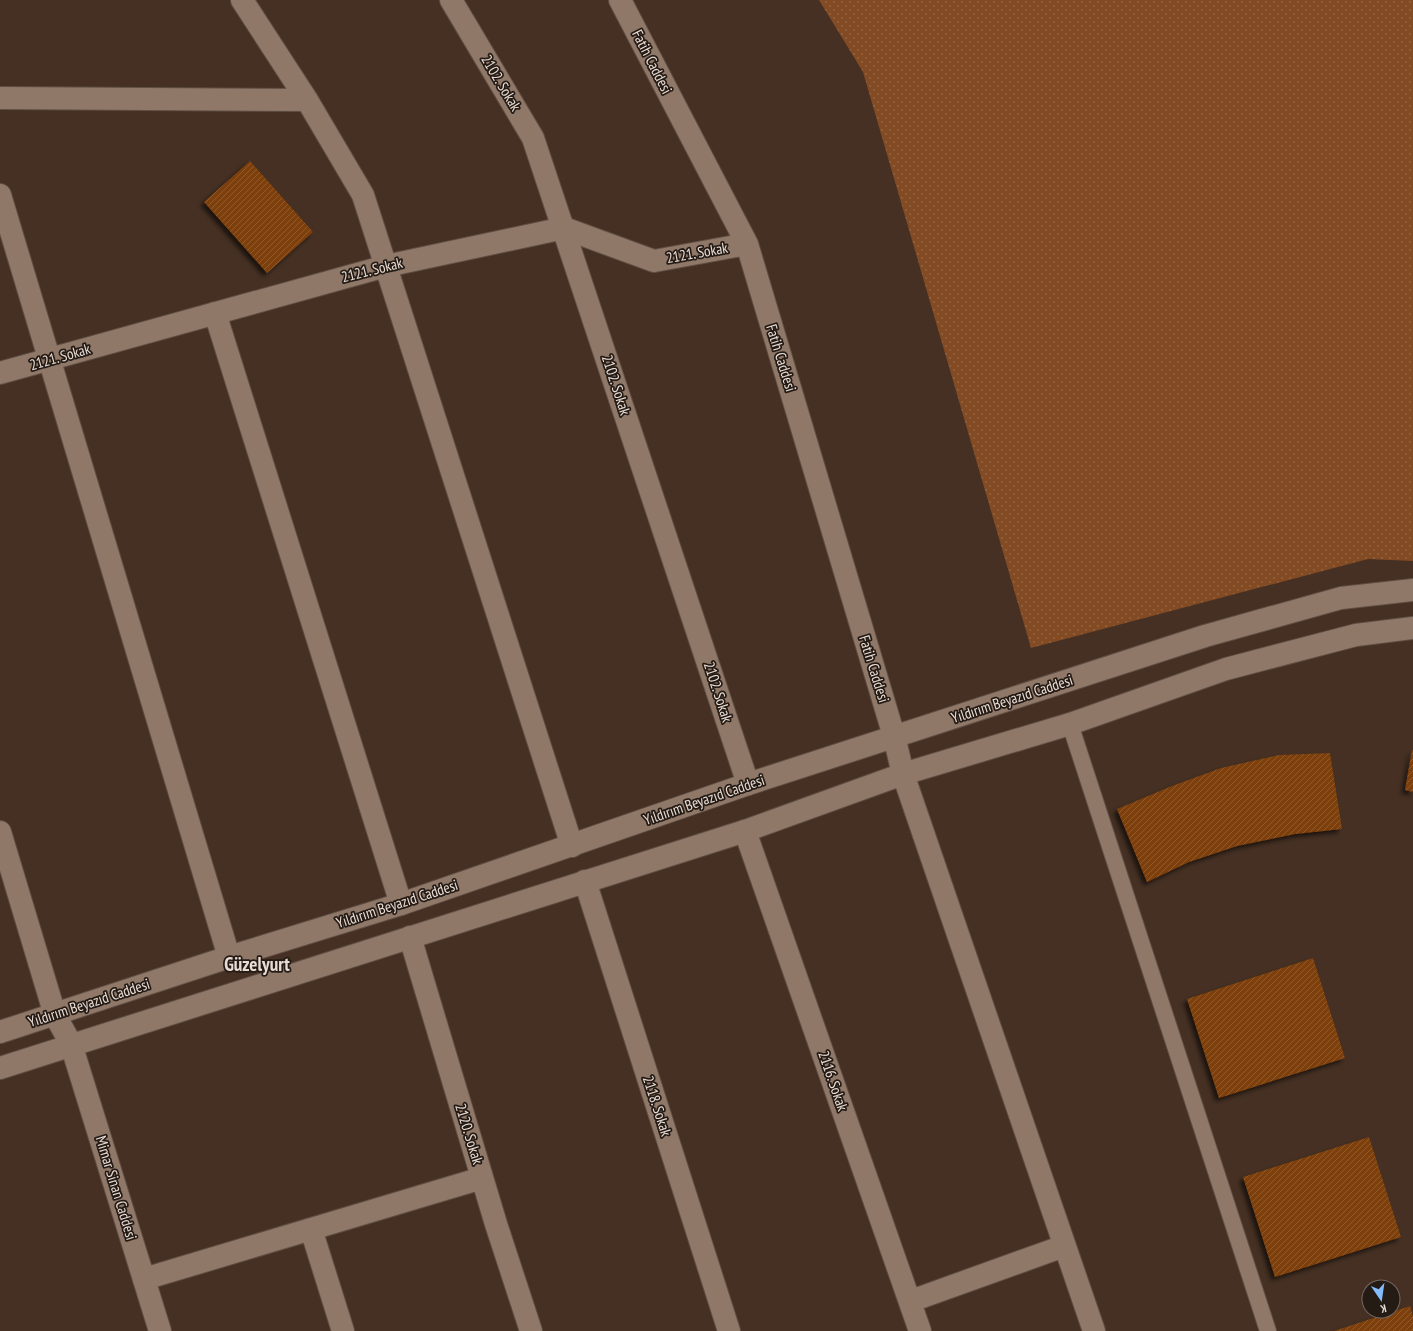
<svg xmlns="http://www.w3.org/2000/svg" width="1413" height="1331" viewBox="0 0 1413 1331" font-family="'PT Sans Narrow',sans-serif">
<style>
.green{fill:url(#green-dots)}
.building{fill:url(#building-hatch);filter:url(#shadow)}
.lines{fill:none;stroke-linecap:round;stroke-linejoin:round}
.service-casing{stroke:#604f44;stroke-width:18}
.minor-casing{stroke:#604f44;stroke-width:24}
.tertiary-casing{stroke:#604f44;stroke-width:24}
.secondary-casing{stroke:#604f44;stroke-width:24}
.service{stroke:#907869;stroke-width:16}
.minor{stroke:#907869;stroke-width:22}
.tertiary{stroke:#907869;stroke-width:22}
.secondary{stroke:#907869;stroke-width:22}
.labels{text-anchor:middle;stroke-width:3.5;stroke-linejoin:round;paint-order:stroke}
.street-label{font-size:15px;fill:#eaddd5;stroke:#241b15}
.district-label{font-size:19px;font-weight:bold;fill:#eaddd5;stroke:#241b15}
</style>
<defs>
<pattern id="green-dots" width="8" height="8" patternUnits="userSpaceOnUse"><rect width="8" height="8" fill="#834b24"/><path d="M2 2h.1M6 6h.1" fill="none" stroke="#956443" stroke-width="1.8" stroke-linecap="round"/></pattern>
<pattern id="building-hatch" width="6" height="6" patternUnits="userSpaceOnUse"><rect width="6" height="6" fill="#7d3f09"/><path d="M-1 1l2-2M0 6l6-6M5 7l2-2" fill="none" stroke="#905a2c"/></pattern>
<filter id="shadow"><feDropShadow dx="-3.5" dy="3.5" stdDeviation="2" flood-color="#0009"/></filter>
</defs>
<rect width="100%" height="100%" fill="#453023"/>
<!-- green -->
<path class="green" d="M819,0H1413V561L1368,559L1031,648L863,72Z"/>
<!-- building -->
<path class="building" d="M250,161L313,232L267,273L204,202Z
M1412,750H1413V792L1405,790Z
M1330,753L1342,829L1295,834L1237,846L1189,862L1147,882L1117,809L1172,786L1221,768L1279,755Z
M1313,958L1345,1058L1219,1098L1187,999Z
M1369,1137L1401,1237L1275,1277L1243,1177Z
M1410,1306L1413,1316V1331H1334Z"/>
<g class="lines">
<defs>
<path id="service" d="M1070,724L1268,1331"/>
<path id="minor" d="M242,0L307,100L363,195L572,846
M451,0L533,138L748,784
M620,0L747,244L894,736
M0,98L307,100
M0,195L229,957
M215,313L401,904
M0,373L386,266L564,228L654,261L747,244
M903,774L1094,1331
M745,831L920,1331
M585,881L729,1331
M410,937L496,1224L531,1331
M311,1229L343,1331
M144,1279L482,1178
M911,1301L1064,1246"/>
<path id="tertiary" d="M71,1044L160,1331"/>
<path id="secondary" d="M894,736L903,774
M0,832L55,1015L71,1044
M0,1032L229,957L401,904L748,784L1205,636L1341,598L1413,590
M0,1068L745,831L903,774L1070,724L1226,669L1356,635L1413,628"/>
</defs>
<!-- service casing -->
<use href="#service" class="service-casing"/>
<!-- minor casing -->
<use href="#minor" class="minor-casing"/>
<!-- tertiary casing -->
<use href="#tertiary" class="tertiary-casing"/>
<!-- secondary casing -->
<use href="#secondary" class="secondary-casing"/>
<!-- service -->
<use href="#service" class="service"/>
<!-- minor -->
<use href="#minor" class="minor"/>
<!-- tertiary -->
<use href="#tertiary" class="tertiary"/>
<!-- secondary -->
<use href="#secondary" class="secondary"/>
</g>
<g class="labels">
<!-- street labels -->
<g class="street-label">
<text transform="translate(652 62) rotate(63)" y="5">Fatih Caddesi</text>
<text transform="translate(501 83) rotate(59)" y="5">2102. Sokak</text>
<text transform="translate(697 253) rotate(-10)" y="5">2121. Sokak</text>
<text transform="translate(372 270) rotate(-14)" y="5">2121. Sokak</text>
<text transform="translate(60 357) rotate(-16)" y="5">2121. Sokak</text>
<text transform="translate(781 358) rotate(73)" y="5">Fatih Caddesi</text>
<text transform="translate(616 385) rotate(72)" y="5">2102. Sokak</text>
<text transform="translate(874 669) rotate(73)" y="5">Fatih Caddesi</text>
<text transform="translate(718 692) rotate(72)" y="5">2102. Sokak</text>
<text transform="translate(1012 699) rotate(-18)" y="5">Yıldırım Beyazıd Caddesi</text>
<text transform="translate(704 800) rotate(-19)" y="5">Yıldırım Beyazıd Caddesi</text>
<text transform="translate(397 904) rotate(-18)" y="5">Yıldırım Beyazıd Caddesi</text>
<text transform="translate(89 1003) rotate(-18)" y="5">Yıldırım Beyazıd Caddesi</text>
<text transform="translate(833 1081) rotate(71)" y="5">2116. Sokak</text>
<text transform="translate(657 1106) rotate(72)" y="5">2118. Sokak</text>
<text transform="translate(469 1134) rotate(73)" y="5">2120. Sokak</text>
<text transform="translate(116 1188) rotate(73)" y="5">Mimar Sinan Caddesi</text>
</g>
<!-- district labels -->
<g class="district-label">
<text x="257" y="971">Güzelyurt</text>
</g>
</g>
<!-- north arrow -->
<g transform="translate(1381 1299) rotate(167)"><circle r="19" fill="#241b15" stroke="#736962"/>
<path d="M0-3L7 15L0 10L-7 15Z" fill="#82bcfa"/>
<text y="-6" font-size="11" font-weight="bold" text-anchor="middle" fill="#eaddd5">K</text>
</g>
</svg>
